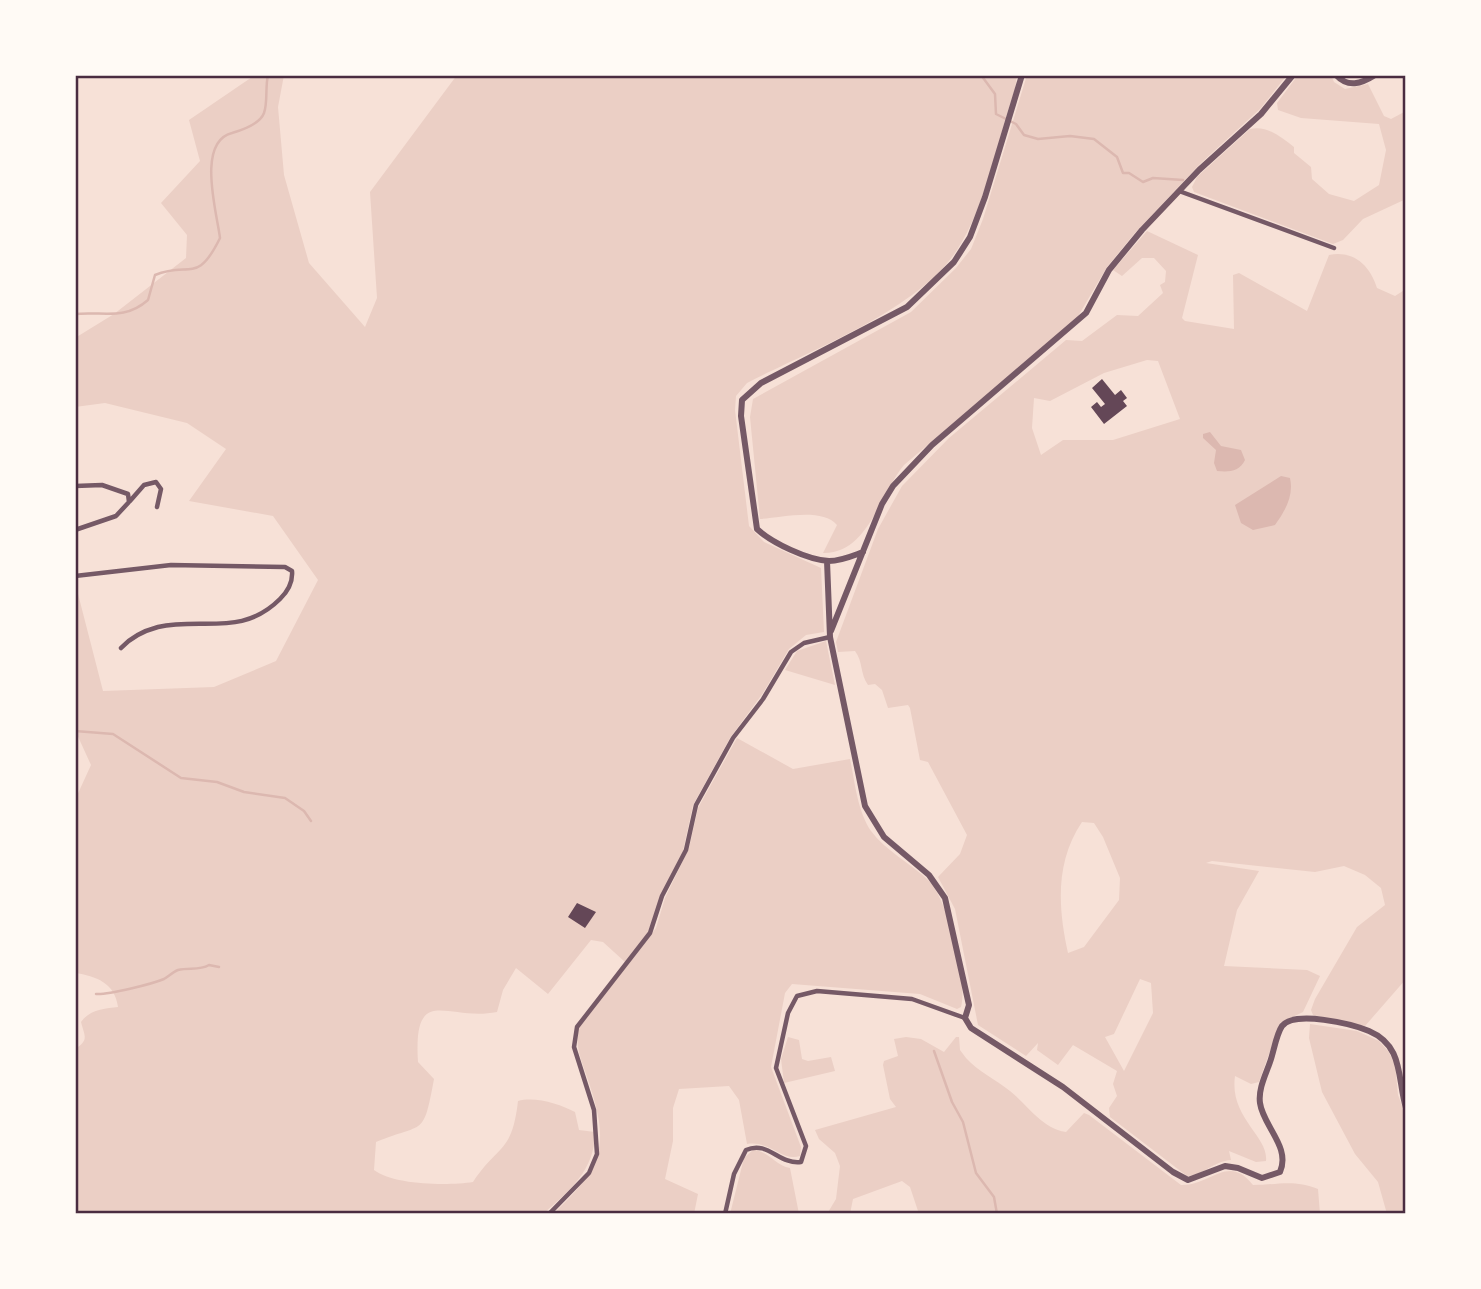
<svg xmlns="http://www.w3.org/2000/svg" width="1481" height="1289" viewBox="0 0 1481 1289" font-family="Manrope,sans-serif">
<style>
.green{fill:#ebcfc5;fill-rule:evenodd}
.water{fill:#dcb8b0}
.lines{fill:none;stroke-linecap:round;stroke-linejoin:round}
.stream{stroke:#dcb8b0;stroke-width:2.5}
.building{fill:#644757}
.minor{stroke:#755966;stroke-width:4.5}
.tertiary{stroke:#755966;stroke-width:6}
.neatline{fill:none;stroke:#4a2c40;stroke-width:2.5}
</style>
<rect width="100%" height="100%" fill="#f7e1d7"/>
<!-- green -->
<path class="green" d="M255,75H284L278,107L284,175L309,263L365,327L377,298L370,192L457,75H1017L1015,89C998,138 985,208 957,250C918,310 811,350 747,383L736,396L735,410L749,526L764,542L821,568L824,632L806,635L789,649L763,693L730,738L693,805L683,851L660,898L647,935L625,962L603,942L591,940L548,994L516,968L503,990L497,1012C447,1022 413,982 418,1062L434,1079C423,1138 425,1122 376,1142L374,1170C393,1185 448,1186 473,1182C498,1144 512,1154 518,1101C535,1096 560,1104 575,1112L579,1130L595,1132C595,1170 570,1190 543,1214H75V1049C90,1040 84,1035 81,1022C89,1010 105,1008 118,1007C115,983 96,976 75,973V800L91,765L75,730L77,590L103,691L214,687L276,661L318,580L273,516L189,501L226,449L187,423L105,403L75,407V338L114,314L186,258L187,235L161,203L200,161L189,120Z
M1027,75H1287L1260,109L1201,163L1134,234L1107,267L1077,318L904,465C879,495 868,554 823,553L837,525C822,507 780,518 760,519L750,417L753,399L911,312L956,268L971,249L983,219Z
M1298,75H1331L1334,82L1345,89L1368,84L1384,116L1391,119L1406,111V199L1363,219L1343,240L1333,244L1194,192L1192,187L1197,177L1250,129C1267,125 1281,137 1294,147V153L1311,167L1312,179L1329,194L1354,201L1379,185L1386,150L1379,124L1301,118L1278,110L1277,103Z
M1147,231L1198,255L1182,318L1185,321L1234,329L1233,275L1239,273L1307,311L1329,255C1353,250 1370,265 1377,288L1395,296L1406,289V979L1365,1026L1313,1015L1311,1010L1315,999L1357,927L1385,905L1381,888L1365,875L1344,866L1315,872L1212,861L1206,863L1259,871L1237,910L1224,966L1307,970L1320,976L1303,1012L1280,1023L1259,1082L1251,1084L1235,1076C1229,1118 1269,1136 1266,1161L1256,1162L1229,1151L1231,1160C1214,1161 1204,1175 1187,1176L1110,1117L1109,1108L1117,1096L1113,1084L1117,1071L1073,1045L1058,1065L1037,1050L1038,1043L1026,1056L978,1025L955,909L938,877L960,854L967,835L928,762L920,760L910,708L908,705L888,708L882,690L875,684L868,685C860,674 863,661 855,651L838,652L836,642L878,529L902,486L949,438L1066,340L1082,341L1117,315L1138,316L1163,293L1160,285L1165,282L1166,271L1154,258H1142L1122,276L1113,270ZM1147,360L1158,361L1180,419L1113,440H1063L1041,455L1032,428L1034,398L1050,401L1104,373ZM1082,822L1094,823L1103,837L1120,878L1119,900L1084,947L1068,953C1058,908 1055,862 1082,822ZM1140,979L1151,983L1153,1013L1124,1071L1105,1037L1114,1034Z
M826,641L835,685L785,670L797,651Z
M737,738L793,769L850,759C855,782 857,810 871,831C886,851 910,863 928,880C948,899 968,981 961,1007L957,1009L920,994L792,984L785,993L771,1067L801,1147L800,1156C782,1162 770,1140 747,1144L739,1100L729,1086L679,1089L673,1108V1141L665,1179L698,1194L694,1214H553C606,1164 610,1143 586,1074C580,1057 575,1045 579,1027L656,928L665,898L689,848L698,808Z
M1310,1024L1357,1031L1379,1041L1388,1051L1395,1064L1398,1095L1406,1116V1214H1387L1378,1182L1355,1154L1322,1092L1309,1038Z
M788,1037L799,1040L802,1059L808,1061L831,1057L835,1071L784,1083L781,1059Z
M906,1037L921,1039L944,1052L956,1037H959L960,1050L966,1058C979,1072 995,1079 1010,1091C1029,1106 1040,1127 1066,1132L1084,1113L1089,1115L1181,1185C1211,1186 1228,1153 1253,1185C1277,1185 1294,1179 1318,1189L1320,1214H916L918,1211L910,1187L902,1181L853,1199L850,1214H827L836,1199L840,1166L835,1153L819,1139L815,1130L896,1107L890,1099L883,1065L884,1061L898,1056L894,1039Z
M753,1150C769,1151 775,1165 790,1168L799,1214H730L744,1158Z"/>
<!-- water -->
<path class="water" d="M1210,432L1221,446L1241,450L1245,460C1239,472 1229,472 1217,471L1214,463L1216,450L1203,438V434Z
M1281,476L1290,478C1294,496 1285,511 1275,525L1253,530L1241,523L1235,505Z"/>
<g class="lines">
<!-- stream -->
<path class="stream" d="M981,75L995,94L996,114L1016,124L1024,135L1038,139L1070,136L1094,139L1117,157L1123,173H1129L1143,182L1153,178L1183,180
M75,314C103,311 124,321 148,300L155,275C190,261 197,285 220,238C217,213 196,142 232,133C242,130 260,124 264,113C268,102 265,87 268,75
M75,731L113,734L181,778L217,782L244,792L285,798L304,811L311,821
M96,994C108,995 152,984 164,979C169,976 173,972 178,970C189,967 199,971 209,965L219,967
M934,1051L952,1102L963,1122L976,1173L994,1197L997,1214"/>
</g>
<!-- building -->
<path class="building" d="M1102,379L1115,395L1121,390L1127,398L1123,401L1127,406L1104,424L1091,407L1097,402L1101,407L1105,404L1092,388Z
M577,903L596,912L585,928L568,917Z"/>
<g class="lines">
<!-- minor -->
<path class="minor" d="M1179,191L1334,248
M75,486L102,485L128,494L129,502L116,516L75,530
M130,501L144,485L156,482L161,489L157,507
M75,576L171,565L285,567L292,571C293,582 288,591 280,599C242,637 203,617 158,627C143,631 131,637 121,648
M549,1214L589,1173L597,1154L594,1110L574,1047L577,1027L650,933L662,896L686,850L696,805L733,738L763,699L791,652L804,643L830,637
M725,1214L734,1174L746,1150C768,1140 779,1165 801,1162L806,1146L776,1068L788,1013L797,996L817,991L912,999L965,1018"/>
<!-- tertiary -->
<path class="tertiary" d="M1336,75C1348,88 1361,84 1375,75
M863,552C852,556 841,561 829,561C808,560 772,543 757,529L741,416L742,400L761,383L907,307L954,262L970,237L985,197L1022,75
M827,561L830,637L865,806L884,837L929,875L945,898L969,1005L965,1018L971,1028L1063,1087L1173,1172L1188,1180L1225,1166L1238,1168L1262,1178L1280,1172C1291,1147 1263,1126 1260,1103C1258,1089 1266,1074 1270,1062C1274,1051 1276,1035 1282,1026C1295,1010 1352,1024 1369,1031C1404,1046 1397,1078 1406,1108
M831,631L882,504L893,486L932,445L1086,313L1109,270L1142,230L1199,170L1261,114L1293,75"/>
</g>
<!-- border -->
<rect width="1481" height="1289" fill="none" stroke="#fffaf5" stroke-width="154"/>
<rect x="77" y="77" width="1327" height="1135" class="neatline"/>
</svg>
